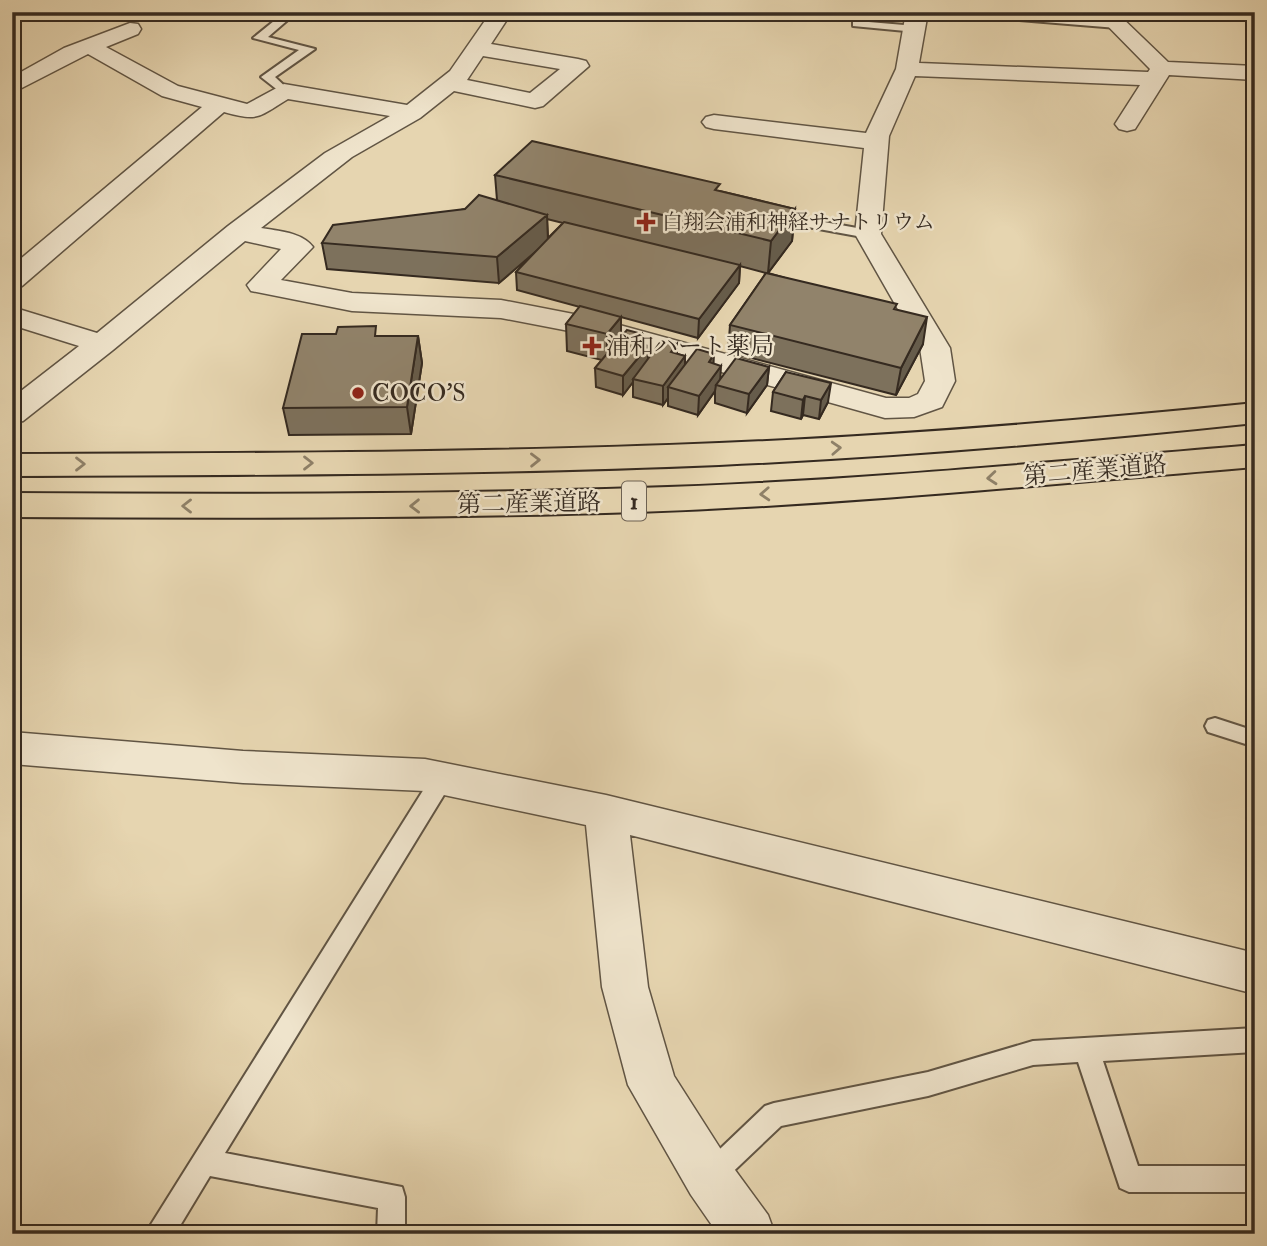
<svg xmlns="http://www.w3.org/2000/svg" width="1267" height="1246" viewBox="0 0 1267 1246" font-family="'IM FELL Double Pica','Noto Serif JP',serif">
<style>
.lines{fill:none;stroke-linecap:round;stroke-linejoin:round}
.service-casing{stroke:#615544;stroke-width:4}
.minor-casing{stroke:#615544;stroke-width:3}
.primary-casing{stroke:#352a20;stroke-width:4}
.service{fill:#efe4cc;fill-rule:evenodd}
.minor{fill:#efe4cc;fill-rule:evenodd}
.primary{fill:#e6d5b0;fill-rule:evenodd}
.wall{fill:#7d715c;stroke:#352a20;stroke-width:2;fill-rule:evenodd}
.shaded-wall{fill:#665c4b;stroke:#352a20;stroke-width:2}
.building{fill:#91836b;stroke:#352a20;stroke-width:2}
.oneway{stroke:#8e8068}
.poi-dot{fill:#8f2418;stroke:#efe4cc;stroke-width:2.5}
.labels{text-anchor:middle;stroke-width:5;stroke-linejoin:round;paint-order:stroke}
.far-poi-label{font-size:21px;fill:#352a20;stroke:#efe4cc;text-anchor:start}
.shield{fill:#efe4cc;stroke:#6d6254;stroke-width:2}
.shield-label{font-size:23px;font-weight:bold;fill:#352a20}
.poi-label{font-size:24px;fill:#352a20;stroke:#efe4cc;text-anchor:start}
.street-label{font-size:24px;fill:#352a20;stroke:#efe4cc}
</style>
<rect width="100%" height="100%" fill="#e6d5b0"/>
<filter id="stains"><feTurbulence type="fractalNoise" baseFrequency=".00286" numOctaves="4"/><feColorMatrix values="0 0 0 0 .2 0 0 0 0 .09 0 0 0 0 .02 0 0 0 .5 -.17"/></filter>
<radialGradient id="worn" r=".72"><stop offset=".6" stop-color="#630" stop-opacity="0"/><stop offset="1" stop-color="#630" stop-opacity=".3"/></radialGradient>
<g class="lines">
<defs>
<path id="service" d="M285,12H297L268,37L315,49L275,77L290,91L284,95L261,77L299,50L253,38Z
M955,12H1003L1117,22L1123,25L1117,28L960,15Z
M857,21L916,26L922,29L916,32L853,26V22Z
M769,212L868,230L875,234L868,238L764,219L762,216Z
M1215,718L1255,731V747L1208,732L1205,726L1208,720Z
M442,770L450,773L453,779L450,785L225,1153L402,1187L405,1197V1234H377L378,1208L210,1176L175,1234H145L434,773Z
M1255,1028V1052L1103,1061L1138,1166H1255V1192H1129L1120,1188L1078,1062L1033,1065L928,1096L781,1126L719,1185L710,1189L701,1185L697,1176L701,1167L765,1106L774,1103L928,1072L1033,1041Z"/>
<path id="minor" d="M491,12H512L491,44L578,59L586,61L589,66L543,106L535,108L454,91L420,118L352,157L261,228C278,231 302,232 313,247L281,280L352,293L501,300L594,318L886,398H909L918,394L925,381L920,348L855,234L864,148L714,129L706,127L702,122L706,117L714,115L866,133L896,69L906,12H928L919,63L1148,72L1150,69L1094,12H1116L1168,62L1255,66V80L1169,75L1135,129L1127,131L1119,129L1115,124L1140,85L915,76L889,136L881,234L950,348L955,381L942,407L914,417L885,418L590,335L501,318L352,311L251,291L247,285L281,249L245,241L113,350L23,421L12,424V398L79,346L12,325V307L97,333L228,226L325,153L390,116L288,99C258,117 259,122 224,112L22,286L12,288V266L202,107L162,96L88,54L12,93V77L64,48L130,23L138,24L141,29L138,34L106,47L178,86L247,104L284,84L407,105L450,71ZM483,56L560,69L530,93L467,80Z
M12,732L243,751L425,759L606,795L1255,953V994L630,835L648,987L674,1076L727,1159L768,1215L775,1234H718L691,1195L628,1085L602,987L586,825L425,791L243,783L12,764Z"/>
<path id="primary" d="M1255,403V423C1076,442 898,457 719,465C483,475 248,475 12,476V454C248,453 483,453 719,443C898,436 1076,421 1255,403Z
M1255,445V467C1049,484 844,505 637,512C429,519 221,518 12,517V493C221,494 429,495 637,488C844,482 1049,462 1255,445Z"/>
</defs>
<!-- service casing -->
<use href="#service" class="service-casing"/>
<!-- minor casing -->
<use href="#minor" class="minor-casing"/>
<!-- primary casing -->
<use href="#primary" class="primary-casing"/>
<!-- service -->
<use href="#service" class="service"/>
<!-- minor -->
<use href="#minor" class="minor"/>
<!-- primary -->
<use href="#primary" class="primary"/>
</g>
<!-- wall -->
<path class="wall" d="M495,175L720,191L795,209L792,241L768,273L896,310L923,344L896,395L728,352L730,325L766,273L740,266L739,283L698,338L621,317V338L642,344L648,360L677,344V354L685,356V365L714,364L721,378L769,367L767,385L747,413L715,403V391L698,415L668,406V398L663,405L633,397V382L623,395L596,387L595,368L602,360L567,351L566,324L580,307L517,290L516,272L531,255L499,283L327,269L322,243L465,209L497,200ZM547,219L563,223L548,238Z
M378,336H418L422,363L411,434L289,435L283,408Z
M786,372L828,402L819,419L803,415L801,419L771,411L773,392Z"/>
<!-- shaded-wall -->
<path class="shaded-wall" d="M795,209L792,241L768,273L771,241Z
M547,215L548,241L499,283L497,257Z
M740,265L739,283L698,338L699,319Z
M621,317V343L607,361V334Z
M927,317L923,344L896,395L901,368Z
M642,334V353L635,342Z
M418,336L422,363L411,434L407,407Z
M677,344L676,362L671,352Z
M648,346V364L633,379V382L623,395V376Z
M714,354L713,373L709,362Z
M685,356V374L668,387V398L663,405V386Z
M721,366L720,384L716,385L715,391L698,415L699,396Z
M769,367L767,385L747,413L749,394Z
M831,383L828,402L819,419L821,400Z
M805,396L803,415L801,419L803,400Z"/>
<!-- building -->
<path class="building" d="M532,141L720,184L715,190L795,209L771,241L495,175Z
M479,195L547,215L497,257L322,243L333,225L465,209Z
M564,222L740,265L699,319L516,272Z
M766,273L897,304L894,309L927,317L901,368L730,325Z
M580,306L621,317L607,334L566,324Z
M376,326L375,336H418L407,407L283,408L302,334H336L338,327Z
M627,330L642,334L635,342L648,346L623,376L595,368Z
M662,340L677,344L671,352L685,356L663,386L633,379Z
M697,349L714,354L709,362L721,366L699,396L668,387Z
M736,358L769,367L749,394L716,385Z
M786,372L831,383L821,400L805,396L803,400L773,392Z"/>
<!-- one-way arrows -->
<defs><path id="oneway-chevron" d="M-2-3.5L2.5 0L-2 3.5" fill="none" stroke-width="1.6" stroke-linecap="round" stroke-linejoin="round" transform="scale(1.75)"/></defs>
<g class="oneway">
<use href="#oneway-chevron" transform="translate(836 448) rotate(-3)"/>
<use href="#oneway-chevron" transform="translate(535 460) rotate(-1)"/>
<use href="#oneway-chevron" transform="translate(308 463)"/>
<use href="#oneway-chevron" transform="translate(80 464)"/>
<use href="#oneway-chevron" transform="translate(992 478) rotate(175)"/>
<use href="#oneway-chevron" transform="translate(765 494) rotate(177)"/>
<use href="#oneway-chevron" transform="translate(187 506) rotate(-180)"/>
<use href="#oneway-chevron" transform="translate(415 506) rotate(179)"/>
</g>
<!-- markers -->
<g class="poi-dot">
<path d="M642.5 211.5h7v7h7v7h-7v7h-7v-7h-7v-7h7z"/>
<path d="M588.5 335.5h7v7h7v7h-7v7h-7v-7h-7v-7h7z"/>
<circle cx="358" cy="393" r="7"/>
</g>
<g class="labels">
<!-- far-poi labels -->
<g class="far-poi-label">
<text x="662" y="229">白翔会浦和神経サナトリウム</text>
</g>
<!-- shield labels -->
<rect class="shield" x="622" y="481.5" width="24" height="39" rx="5"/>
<g class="shield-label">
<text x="634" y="509">1</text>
</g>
<!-- poi labels -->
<g class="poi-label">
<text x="606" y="354">浦和ハート薬局</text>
<text x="372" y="401">COCO'S</text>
</g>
<!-- street labels -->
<g class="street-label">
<text transform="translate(1095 470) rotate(-5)" y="8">第二産業道路</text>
<text transform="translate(529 503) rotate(-1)" y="8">第二産業道路</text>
</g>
</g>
<!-- margin -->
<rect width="1267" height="1246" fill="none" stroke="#e6d5b0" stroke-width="42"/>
<rect x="14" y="14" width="1239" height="1218" fill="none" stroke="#352a20" stroke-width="3.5"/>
<rect x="21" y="21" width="1225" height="1204" fill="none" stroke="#352a20" stroke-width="2"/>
<rect width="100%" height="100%" filter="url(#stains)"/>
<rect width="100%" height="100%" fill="url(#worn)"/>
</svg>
